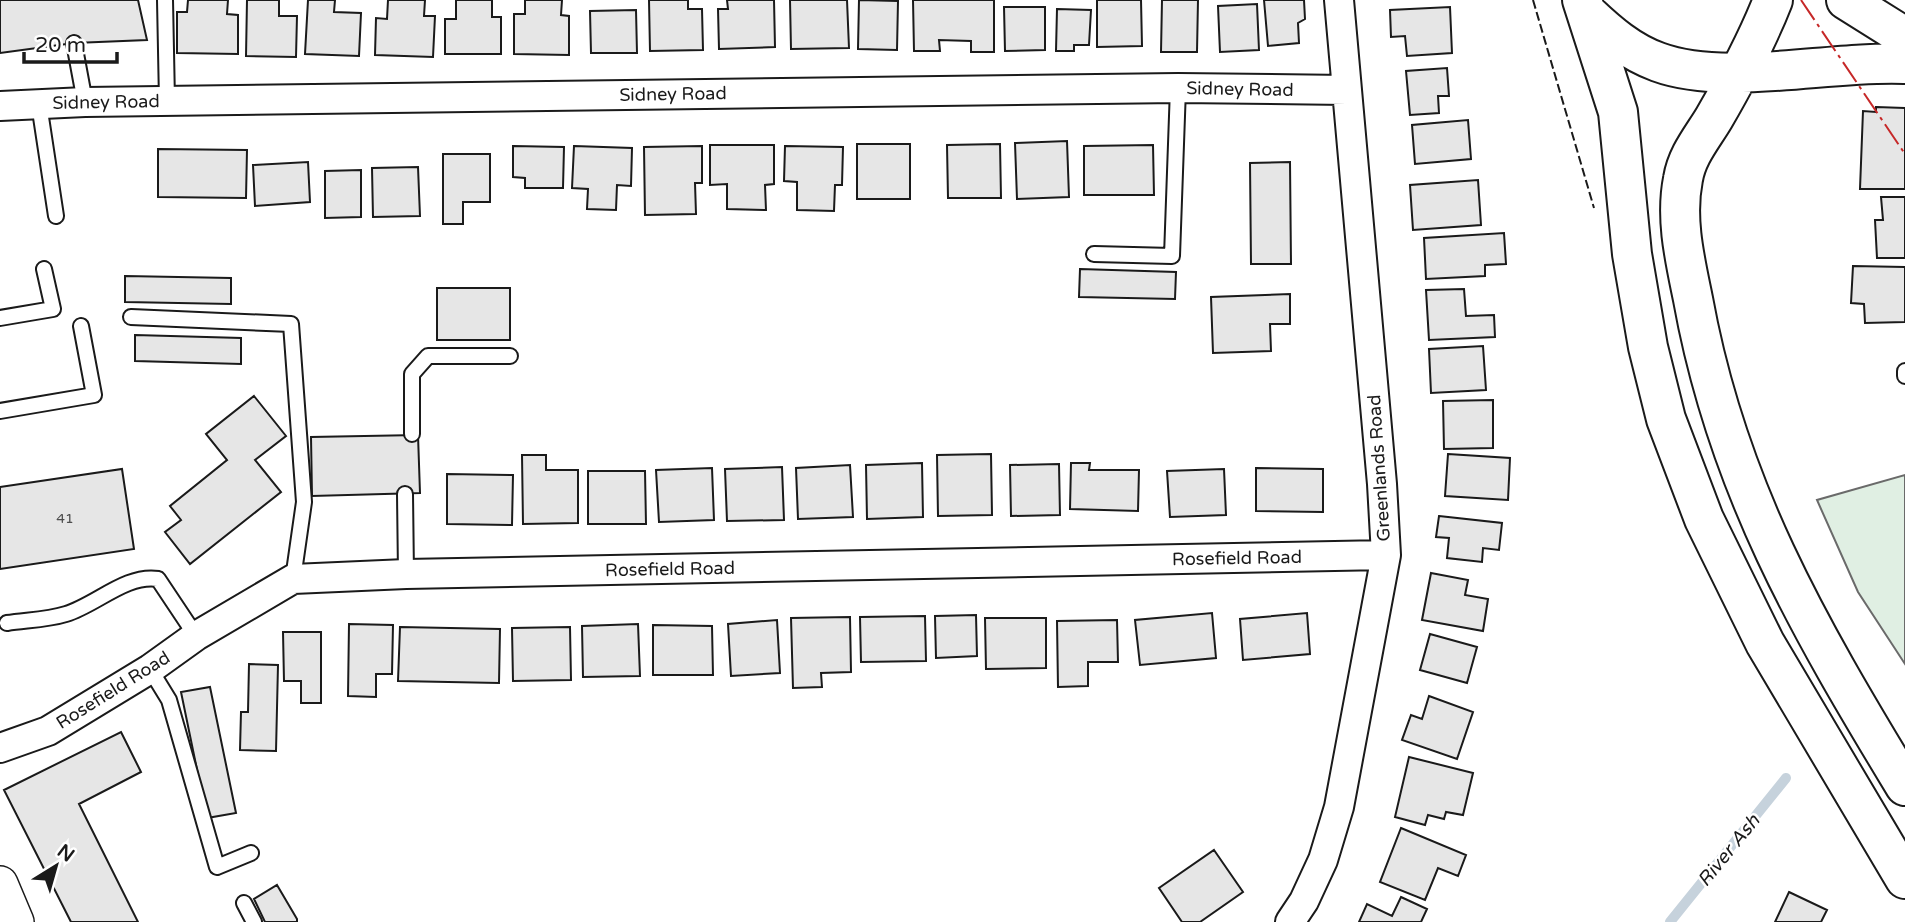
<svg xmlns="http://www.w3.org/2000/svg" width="1905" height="922" viewBox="0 0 1905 922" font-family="'Varela Round',sans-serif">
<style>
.green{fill:#e0efe3;stroke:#6a6a6a;stroke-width:2}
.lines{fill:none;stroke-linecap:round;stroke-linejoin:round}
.stream{stroke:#c6d2dc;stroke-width:10}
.building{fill:#e6e6e6;stroke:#1a1a1a;stroke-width:2}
.service-casing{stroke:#1a1a1a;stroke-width:18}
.minor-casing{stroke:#1a1a1a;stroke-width:32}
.tertiary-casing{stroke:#1a1a1a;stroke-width:38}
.trunk-casing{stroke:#1a1a1a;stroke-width:42}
.service{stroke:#fff;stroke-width:14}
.minor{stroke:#fff;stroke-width:28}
.tertiary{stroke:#fff;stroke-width:35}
.trunk{stroke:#fff;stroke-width:38}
.fence{stroke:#1a1a1a;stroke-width:2;stroke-dasharray:9 3.5;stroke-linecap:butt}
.power{stroke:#c62828;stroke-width:2;stroke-dasharray:24 5 3.5 5;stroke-linecap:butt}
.labels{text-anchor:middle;stroke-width:5;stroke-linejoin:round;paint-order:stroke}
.number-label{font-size:14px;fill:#4d4d4d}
.street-label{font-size:18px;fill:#1a1a1a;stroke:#fff}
.water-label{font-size:19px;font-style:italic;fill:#1a1a1a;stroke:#fff}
</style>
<rect width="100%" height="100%" fill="#fff"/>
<!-- green -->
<path class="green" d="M1905,475V664L1858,592L1817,500Z"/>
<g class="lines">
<!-- stream -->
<path class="stream" d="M1670,922L1786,778"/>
</g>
<!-- building -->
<path class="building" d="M0,0H138L147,40L74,43L0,53Z
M188,0H228L227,14L238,15V54L177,53V12H187Z
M247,0H279V16H297L296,57L246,56Z
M308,0H335L334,12L361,13L359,56L305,54Z
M388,0H425L424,16H435L433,57L375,55L376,18L387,19Z
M456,0H492V17H501V54H445V19H456Z
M525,0H562L561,15L569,16V55L514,54V14H525Z
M649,0H688V9H702L703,50L650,51Z
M727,0H774L775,47L719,49L718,9H728Z
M790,0H847L849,48L791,49Z
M859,0L898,1L897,50L858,49Z
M913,0H994V52H971V41L939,40L940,51H914Z
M1097,0H1141L1142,46L1097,47Z
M1162,0H1198L1197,52H1161Z
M1264,0H1304L1305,19L1298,23L1299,43L1268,46Z
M1257,4L1259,50L1220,52L1218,6Z
M1004,7H1045V50L1005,51Z
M1450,7L1452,53L1407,56L1405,36L1391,37L1390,10Z
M1057,9L1091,10L1089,45H1074V51H1056Z
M636,10L637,53H591L590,11Z
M1447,68L1449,96H1438L1439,113L1410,115L1406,71Z
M1876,107L1905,108V189H1860L1863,111L1876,112Z
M1468,120L1471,159L1415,164L1412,125Z
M1067,141L1069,197L1017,199L1015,143Z
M857,144H910V199H857Z
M1000,144L1001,198H948L947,145Z
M710,145H774V184L765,185L766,210L727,209V184L710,185Z
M1153,145L1154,195H1084V146Z
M513,146L564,147L563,188H525V178L513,177Z
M574,146L632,148L631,186L617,185L616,210L587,209L588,189L572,188Z
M702,146V183H695L696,214L645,215L644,147Z
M785,146L843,147L842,185H835L834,211L797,210V182L784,181Z
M158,149L247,150L246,198L158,197Z
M443,154H490V202H463V224H443Z
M308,162L310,202L255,206L253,165Z
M1290,162L1291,264H1251L1250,163Z
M418,167L420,216L373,217L372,168Z
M361,170V217L325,218V171Z
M1478,180L1481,225L1413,230L1410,185Z
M1881,197H1905V258H1877L1875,220H1883Z
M1504,233L1506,264L1485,265V276L1426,279L1424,238Z
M1853,266L1905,267V322L1865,323L1864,304L1851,303Z
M1080,269L1176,272L1175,299L1079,297Z
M125,276L231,278V304L125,302Z
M437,288H510V340H437Z
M1464,289L1466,316L1494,315L1495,337L1429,340L1426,290Z
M1290,294V324H1270L1271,351L1213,353L1211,297Z
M135,335L241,338V364L135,361Z
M1483,346L1486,390L1431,393L1429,349Z
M254,396L286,436L255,460L281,492L190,564L165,532L181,520L170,506L227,460L206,434Z
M1493,400V448L1444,449L1443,401Z
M418,435L420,493L312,496L311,437Z
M991,454L992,515L938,516L937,455Z
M1448,454L1510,458L1508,500L1445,496Z
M522,455H546V470H578V523L523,524Z
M922,463L923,517L867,519L866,465Z
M1071,463H1090L1089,470H1139L1138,511L1070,509Z
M1059,464L1060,515L1011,516L1010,465Z
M850,465L853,517L798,519L796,468Z
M782,467L784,520L727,521L725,469Z
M712,468L714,520L659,522L656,470Z
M1256,468L1323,469V512L1256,511Z
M122,469L134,549L0,569V487Z
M1224,469L1226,515L1170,517L1167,471Z
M588,471H645L646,524H588Z
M447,474L513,475L512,525L447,524Z
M1439,516L1502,523L1499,550L1483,548L1482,562L1447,558L1449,538L1436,537Z
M1431,573L1468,580L1465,595L1488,599L1483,631L1422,620Z
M1212,613L1216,658L1140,665L1135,620Z
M1307,613L1310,654L1243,660L1240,619Z
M976,615L977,656L936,658L935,616Z
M925,616L926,661L861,662L860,617Z
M850,617L851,672L821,673L822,687L793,688L791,618Z
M985,618H1046V668L986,669Z
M777,620L780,673L731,676L728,624Z
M1117,620L1118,662H1088V686L1058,687L1057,621Z
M349,624L393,625L392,674H376V697L348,696Z
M638,624L640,676L583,677L582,626Z
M653,625L712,626L713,675H653Z
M400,627L500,629L499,683L398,681Z
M570,627L571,680L513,681L512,628Z
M283,632H321V703H301V681H284Z
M1430,634L1477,647L1467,683L1420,670Z
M249,664L278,665L276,751L240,750L241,712H248Z
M210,687L236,813L207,818L181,692Z
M1429,696L1473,712L1457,759L1402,740L1411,715L1422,719Z
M121,732L141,772L79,804L138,922H71L4,790Z
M1409,757L1473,773L1463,815L1446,812L1444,819L1428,815L1425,825L1395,817Z
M1401,828L1466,855L1458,876L1438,868L1425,900L1380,882Z
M1214,850L1243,892L1200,922H1182L1159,888Z
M277,885L297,919V922H265L254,899Z
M1789,892L1827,910L1821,922H1775Z
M1401,897L1427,909L1421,922H1359L1367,904L1392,916Z"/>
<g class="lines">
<defs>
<path id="service" d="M165,0L167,101
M74,43L85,102
M39,104L56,216
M1094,254L1172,256L1178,88
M131,317L291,324L304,502L293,579
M0,318L53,309L44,269
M1905,371V376
M0,411L94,395L81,326
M412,434V374L428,356H510
M405,494L406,574
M7,623C26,620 47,620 66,614C96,605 126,574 158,579L196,636
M150,669L169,700L217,867L251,853
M244,903L254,922"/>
<path id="minor" d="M0,106L85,102L1178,88L1347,90
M0,748L48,731L150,669L196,636L293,579L406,574L1386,555
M1290,922L1304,901L1323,860L1339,807L1386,555L1382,484L1339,0"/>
<path id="tertiary" d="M0,884L16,922"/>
<path id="trunk" d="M1582,0L1618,112L1632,254L1648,347L1666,419L1704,519L1765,643L1905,879
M1773,0C1757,41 1736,80 1714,118C1702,138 1687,155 1683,179C1675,219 1685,260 1693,299C1727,487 1808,626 1905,786
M1846,0L1905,37
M1587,13C1608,33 1630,52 1658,62C1726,87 1831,60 1905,64"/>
</defs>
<!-- service casing -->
<use href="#service" class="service-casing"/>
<!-- minor casing -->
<use href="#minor" class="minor-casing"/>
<!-- tertiary casing -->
<use href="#tertiary" class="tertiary-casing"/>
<!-- trunk casing -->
<use href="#trunk" class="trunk-casing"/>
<!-- service -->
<use href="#service" class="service"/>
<!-- minor -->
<use href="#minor" class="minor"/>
<!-- tertiary -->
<use href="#tertiary" class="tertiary"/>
<!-- trunk -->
<use href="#trunk" class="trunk"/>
<!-- fence -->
<path class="fence" d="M1533,0L1594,208"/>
<!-- power -->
<path class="power" d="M1801,0L1905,154"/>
</g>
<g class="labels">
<!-- number labels -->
<g class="number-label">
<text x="65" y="523">41</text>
</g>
<!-- street labels -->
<g class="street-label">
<text transform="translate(1240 89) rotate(1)" y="6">Sidney Road</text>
<text transform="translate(673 94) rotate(-1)" y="6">Sidney Road</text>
<text transform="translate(106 102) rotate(-1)" y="6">Sidney Road</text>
<text transform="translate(1379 468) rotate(-94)" y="6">Greenlands Road</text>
<text transform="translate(1237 558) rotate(-1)" y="6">Rosefield Road</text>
<text transform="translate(670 569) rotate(-1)" y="6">Rosefield Road</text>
<text transform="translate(113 690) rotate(-32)" y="6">Rosefield Road</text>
</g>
<!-- water labels -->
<g class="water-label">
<text transform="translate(1728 850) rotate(-51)" y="7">River Ash</text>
</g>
</g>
<!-- north arrow -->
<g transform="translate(56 866) rotate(37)" stroke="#ffffff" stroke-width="5" paint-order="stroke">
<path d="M0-5L12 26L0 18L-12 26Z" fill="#1a1a1a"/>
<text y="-10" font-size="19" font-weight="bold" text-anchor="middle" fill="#1a1a1a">N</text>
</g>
<!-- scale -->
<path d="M24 52v10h93v-10" fill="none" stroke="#1a1a1a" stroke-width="3.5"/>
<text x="35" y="52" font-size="21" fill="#1a1a1a" stroke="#ffffff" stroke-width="5" paint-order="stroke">20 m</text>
</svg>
